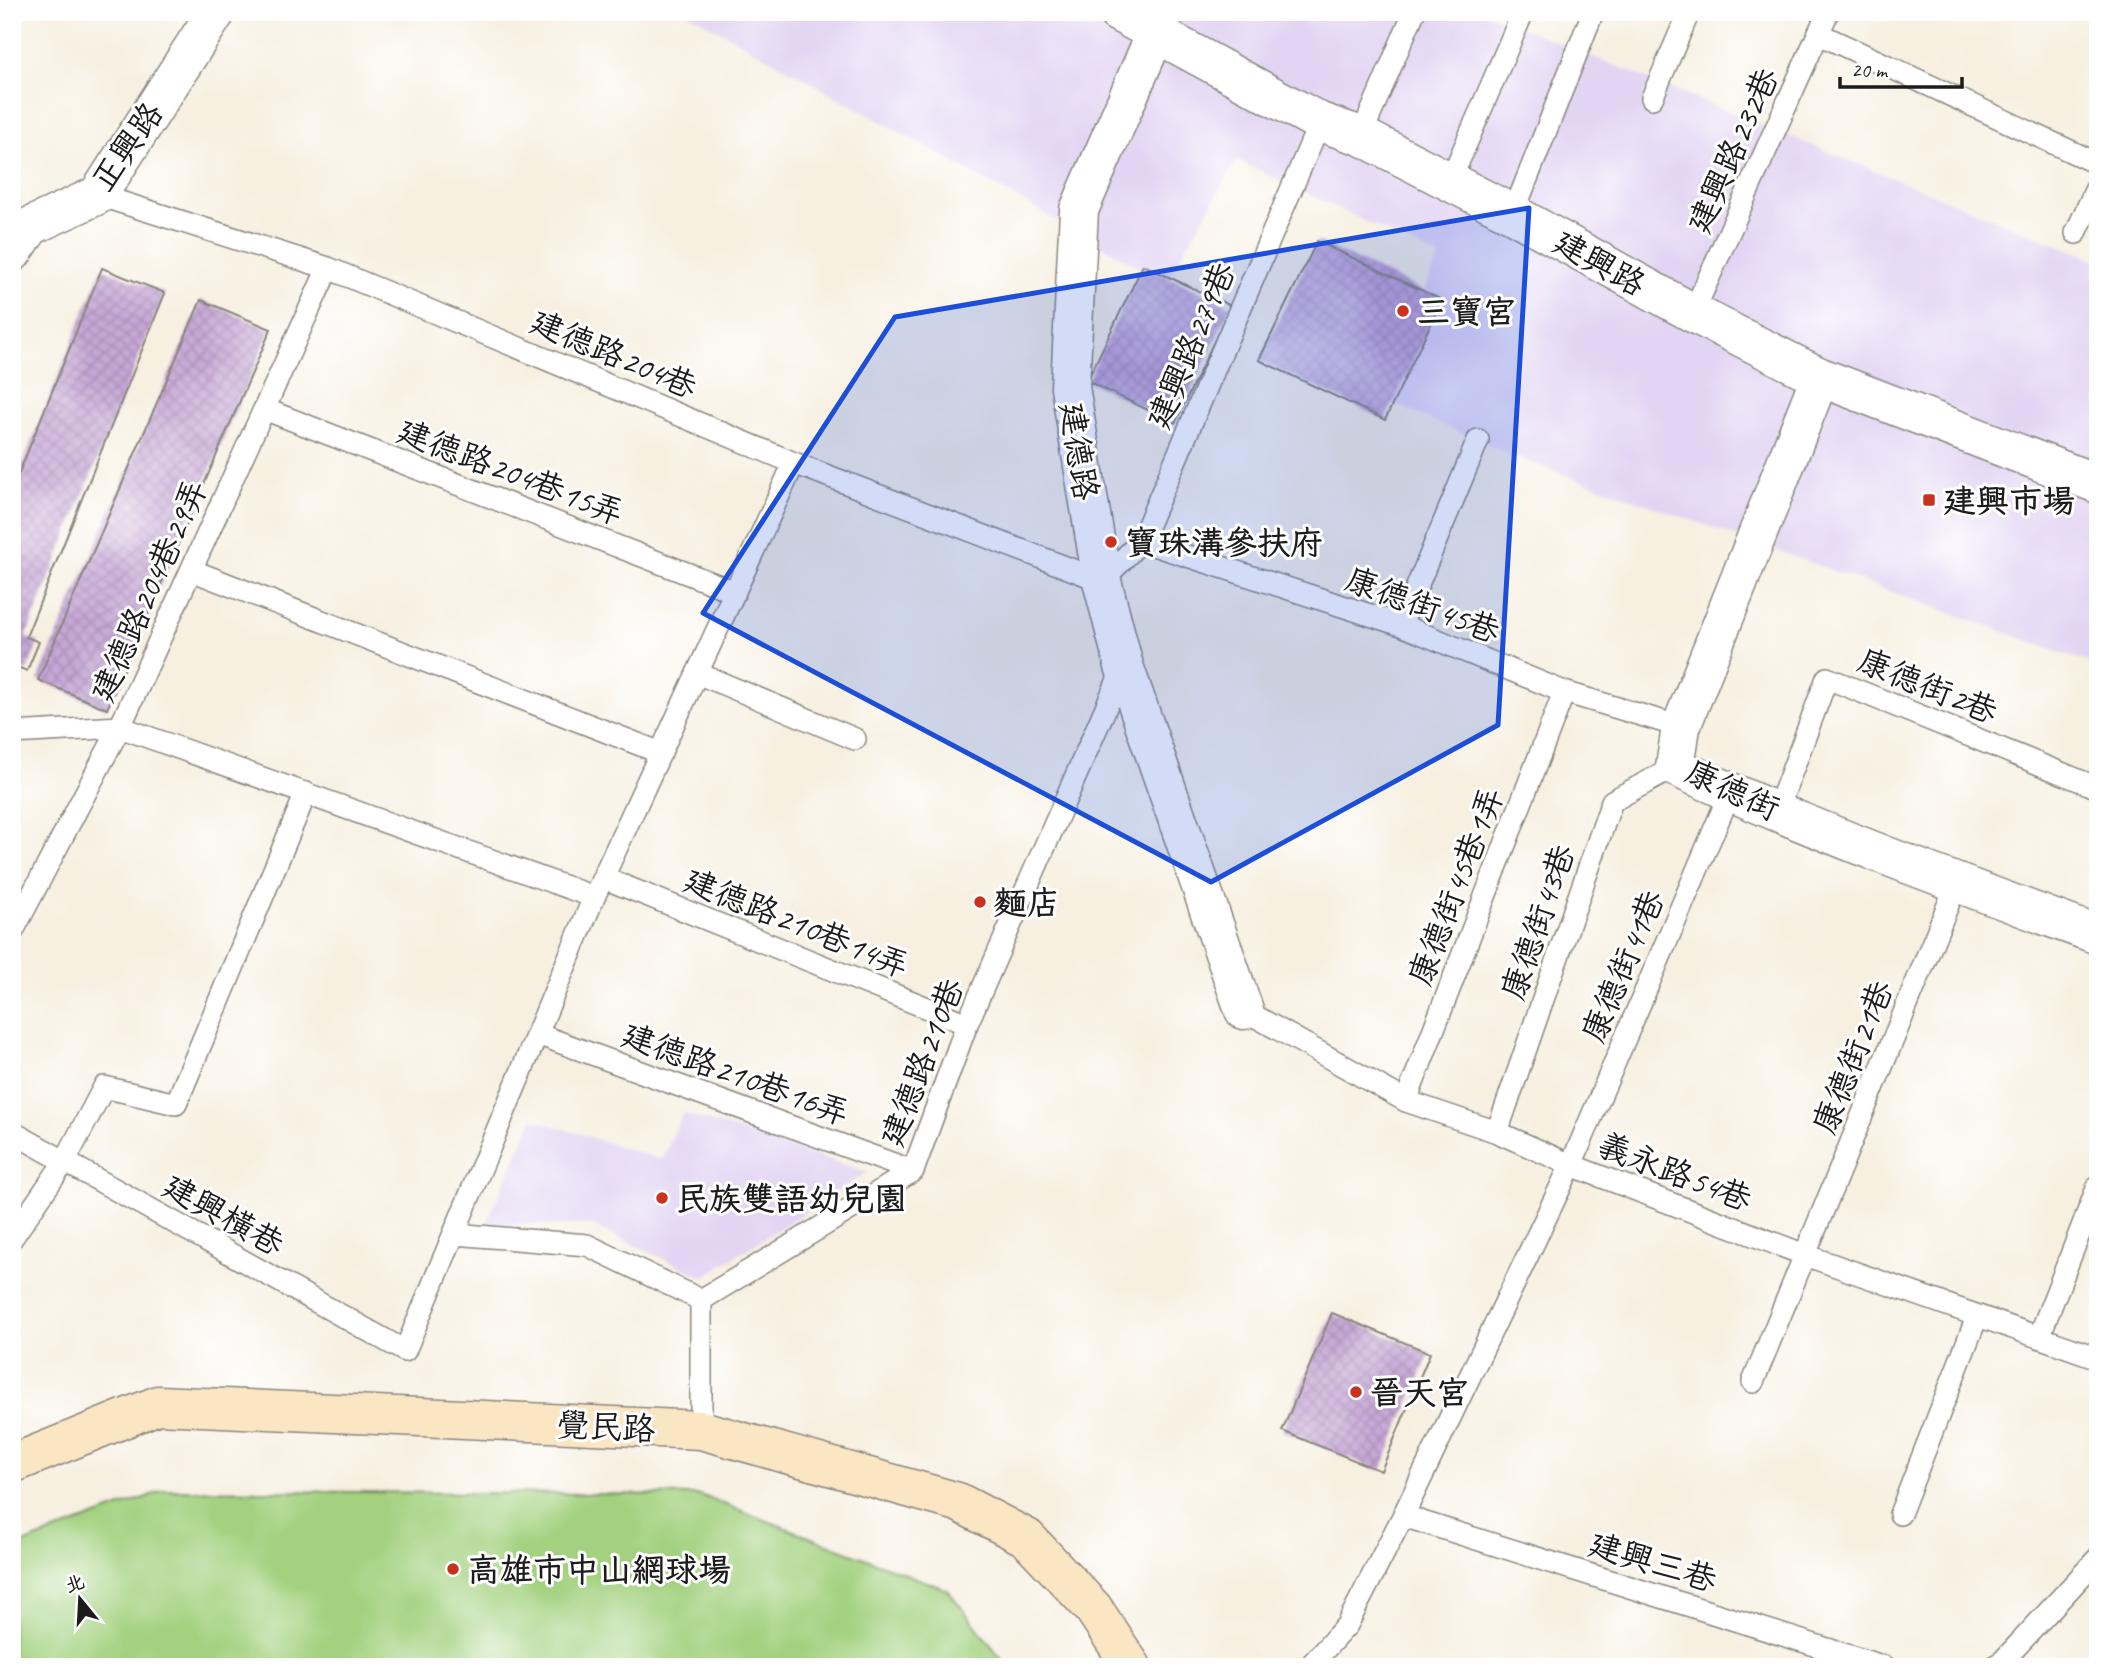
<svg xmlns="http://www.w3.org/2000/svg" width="2110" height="1679" viewBox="0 0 2110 1679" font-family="Caveat,'LXGW WenKai TC',sans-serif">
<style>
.built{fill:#e2d4f3}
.pitch{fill:#a3d17f;stroke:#60764e;stroke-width:2}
.building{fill:url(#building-cross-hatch)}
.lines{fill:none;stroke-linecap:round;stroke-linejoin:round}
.lane-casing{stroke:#8a867e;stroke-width:24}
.street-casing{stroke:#8a867e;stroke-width:41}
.secondary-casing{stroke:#8a867e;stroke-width:41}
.lane{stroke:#fff;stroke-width:21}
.street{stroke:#fff;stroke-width:38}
.secondary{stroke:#fbe6c4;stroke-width:38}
.marked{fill:#1d4ed8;fill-opacity:0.2;stroke:#1d4ed8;stroke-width:5;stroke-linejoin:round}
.poi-dot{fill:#c8321e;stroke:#fff;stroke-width:2.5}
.labels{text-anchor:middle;stroke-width:6;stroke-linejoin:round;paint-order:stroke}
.street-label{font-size:33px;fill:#1c1c1c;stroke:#fff}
.poi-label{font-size:33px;font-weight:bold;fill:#1c1c1c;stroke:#fff;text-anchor:start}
</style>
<defs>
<pattern id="building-cross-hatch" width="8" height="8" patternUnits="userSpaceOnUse" patternTransform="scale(1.75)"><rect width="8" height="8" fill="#c6a7d6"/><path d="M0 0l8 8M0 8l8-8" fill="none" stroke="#aa8fb7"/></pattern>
</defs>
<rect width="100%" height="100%" fill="#fff"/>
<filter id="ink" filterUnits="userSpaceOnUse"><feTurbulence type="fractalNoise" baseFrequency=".0143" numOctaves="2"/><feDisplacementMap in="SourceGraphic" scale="14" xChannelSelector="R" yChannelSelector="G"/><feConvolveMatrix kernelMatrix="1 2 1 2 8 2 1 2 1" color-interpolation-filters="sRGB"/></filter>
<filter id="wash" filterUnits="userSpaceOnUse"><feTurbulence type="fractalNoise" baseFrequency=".00686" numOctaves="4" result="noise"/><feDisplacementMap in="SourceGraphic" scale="28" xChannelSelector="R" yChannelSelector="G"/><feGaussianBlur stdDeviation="1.57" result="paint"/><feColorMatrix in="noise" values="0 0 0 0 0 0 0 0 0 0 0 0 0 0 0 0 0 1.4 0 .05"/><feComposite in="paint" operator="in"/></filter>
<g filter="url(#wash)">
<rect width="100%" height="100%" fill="#f7f0e1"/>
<!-- built -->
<path class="built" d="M686,12H1483L2098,261V666L1510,455L1377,396L1439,257L1237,160L1166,282Z
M683,1113L868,1172L703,1277L591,1225L486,1224L533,1119L662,1160Z"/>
<!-- pitch -->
<path class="pitch" d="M165,1490L700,1495L948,1590L1008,1667H12V1548Z"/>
<g id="blocks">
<!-- building -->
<path class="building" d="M1317,241L1442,300L1385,420L1259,360Z
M1143,265L1231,306L1175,423L1087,381Z
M102,268L165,293L26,637L39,642L27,671L12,665V490Z
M201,300L271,329L107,709L38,680Z
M1332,1313L1430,1353L1381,1471L1282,1431Z"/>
</g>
</g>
<g filter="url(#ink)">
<use href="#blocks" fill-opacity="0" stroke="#8a867e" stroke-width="2"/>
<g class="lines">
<defs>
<path id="lane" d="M1819,34L2098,164
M1652,98L1689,12
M1361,136L1414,12
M1450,181L1523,12
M98,195L328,268L794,463L1102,581L1141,541L1320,122
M1513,214L1593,12
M2076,233L2098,184
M1693,313L1828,12
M264,409L735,592
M1141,541L1401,625L1564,692L1681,727
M191,570L661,753
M1401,625L1478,440
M697,673L855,739
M12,733L120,727L594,897
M1777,811L1827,678L2098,788
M604,878L967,1024
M12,933L120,727L328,268
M1244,1010L1406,1101L1497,1132L1571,1165L1805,1255L2098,1358
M537,1034L913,1171
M1406,1101L1564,692
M12,1132L405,1351L594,897L794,463
M1497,1132L1612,801L1675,767
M454,1234L587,1245L701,1300
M12,1238L65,1161L104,1087L176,1104L306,793
M2039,1337L2098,1186
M1753,1382L1957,883
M701,1430V1300L913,1171L967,1024L1124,666
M1900,1514L1977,1317
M1403,1516L1885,1667
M1309,1667L1347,1625L1403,1516L1571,1165L1730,793
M1993,1667L2003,1661L2098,1558"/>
<path id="street" d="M1117,12L1320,122L1361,136L1513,214L1693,313L1820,377L2098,484
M1165,12L1079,210L1070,387L1102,581L1124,666L1244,1010
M12,253L31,226L98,195L216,12
M1820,377L1681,727L1675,767C1811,830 1956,883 2098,935"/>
<path id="secondary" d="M12,1464L158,1405L701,1430L958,1502L1027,1538L1093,1608L1132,1667"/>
</defs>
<!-- lane casing -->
<use href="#lane" class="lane-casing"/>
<!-- street casing -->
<use href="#street" class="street-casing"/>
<!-- secondary casing -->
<use href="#secondary" class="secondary-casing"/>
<!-- lane -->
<use href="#lane" class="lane"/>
<!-- street -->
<use href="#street" class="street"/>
<!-- secondary -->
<use href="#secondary" class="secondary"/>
</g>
</g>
<!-- marked area -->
<path class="marked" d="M1529,208L1498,725L1211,882L703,613L895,317Z"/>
<!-- markers -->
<g class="poi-dot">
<circle cx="1403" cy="311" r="7"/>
<rect x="1922" y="493" width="14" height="14" rx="3.5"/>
<circle cx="1111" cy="542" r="7"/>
<circle cx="980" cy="902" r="7"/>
<circle cx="662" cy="1198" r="7"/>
<circle cx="1356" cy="1392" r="7"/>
<circle cx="453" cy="1569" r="7"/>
</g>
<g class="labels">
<!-- street labels -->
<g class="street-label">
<text transform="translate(126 146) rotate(-55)" y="12">正興路</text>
<text transform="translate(1732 150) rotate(-66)" y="12">建興路232巷</text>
<text transform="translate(1600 262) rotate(29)" y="12">建興路</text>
<text transform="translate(1190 345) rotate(-67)" y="12">建興路279巷</text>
<text transform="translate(614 353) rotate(23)" y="12">建德路204巷</text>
<text transform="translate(1080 451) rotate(81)" y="12">建德路</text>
<text transform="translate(511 471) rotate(21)" y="12">建德路204巷15弄</text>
<text transform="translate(148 590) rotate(-66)" y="12">建德路204巷29弄</text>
<text transform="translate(1423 604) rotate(20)" y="12">康德街45巷</text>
<text transform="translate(1928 685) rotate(22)" y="12">康德街2巷</text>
<text transform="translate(1733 789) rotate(25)" y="12">康德街</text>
<text transform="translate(1455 886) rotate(-69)" y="12">康德街45巷1弄</text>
<text transform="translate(797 922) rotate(22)" y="12">建德路210巷14弄</text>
<text transform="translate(1537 922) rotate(-71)" y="12">康德街43巷</text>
<text transform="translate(1622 966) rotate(-67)" y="12">康德街41巷</text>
<text transform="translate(1852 1057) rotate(-68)" y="12">康德街21巷</text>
<text transform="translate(921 1062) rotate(-69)" y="12">建德路210巷</text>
<text transform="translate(736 1073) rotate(20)" y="12">建德路210巷16弄</text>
<text transform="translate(1675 1171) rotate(21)" y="12">義永路54巷</text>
<text transform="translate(224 1214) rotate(29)" y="12">建興橫巷</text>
<text transform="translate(606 1426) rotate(3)" y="12">覺民路</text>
<text transform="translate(1653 1561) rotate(17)" y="12">建興三巷</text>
</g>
<!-- poi labels -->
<g class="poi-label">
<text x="1417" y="323">三寶宮</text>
<text x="1943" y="512">建興市場</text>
<text x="1125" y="554">寶珠溝參扶府</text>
<text x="994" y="914">麵店</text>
<text x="676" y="1210">民族雙語幼兒園</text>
<text x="1370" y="1404">晉天宮</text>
<text x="467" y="1581">高雄市中山網球場</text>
</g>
</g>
<!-- margin -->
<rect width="2110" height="1679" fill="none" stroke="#fff" stroke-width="42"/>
<!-- north arrow -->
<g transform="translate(80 1599) rotate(342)" stroke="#ffffff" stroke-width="5" paint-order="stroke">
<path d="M0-5L12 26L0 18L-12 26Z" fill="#1c1c1c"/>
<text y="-10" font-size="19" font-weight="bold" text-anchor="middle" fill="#1c1c1c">北</text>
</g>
<!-- scale -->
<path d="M1840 77v10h122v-10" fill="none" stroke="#1c1c1c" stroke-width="3.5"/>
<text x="1851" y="77" font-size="21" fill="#1c1c1c" stroke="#ffffff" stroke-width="5" paint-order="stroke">20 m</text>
</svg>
